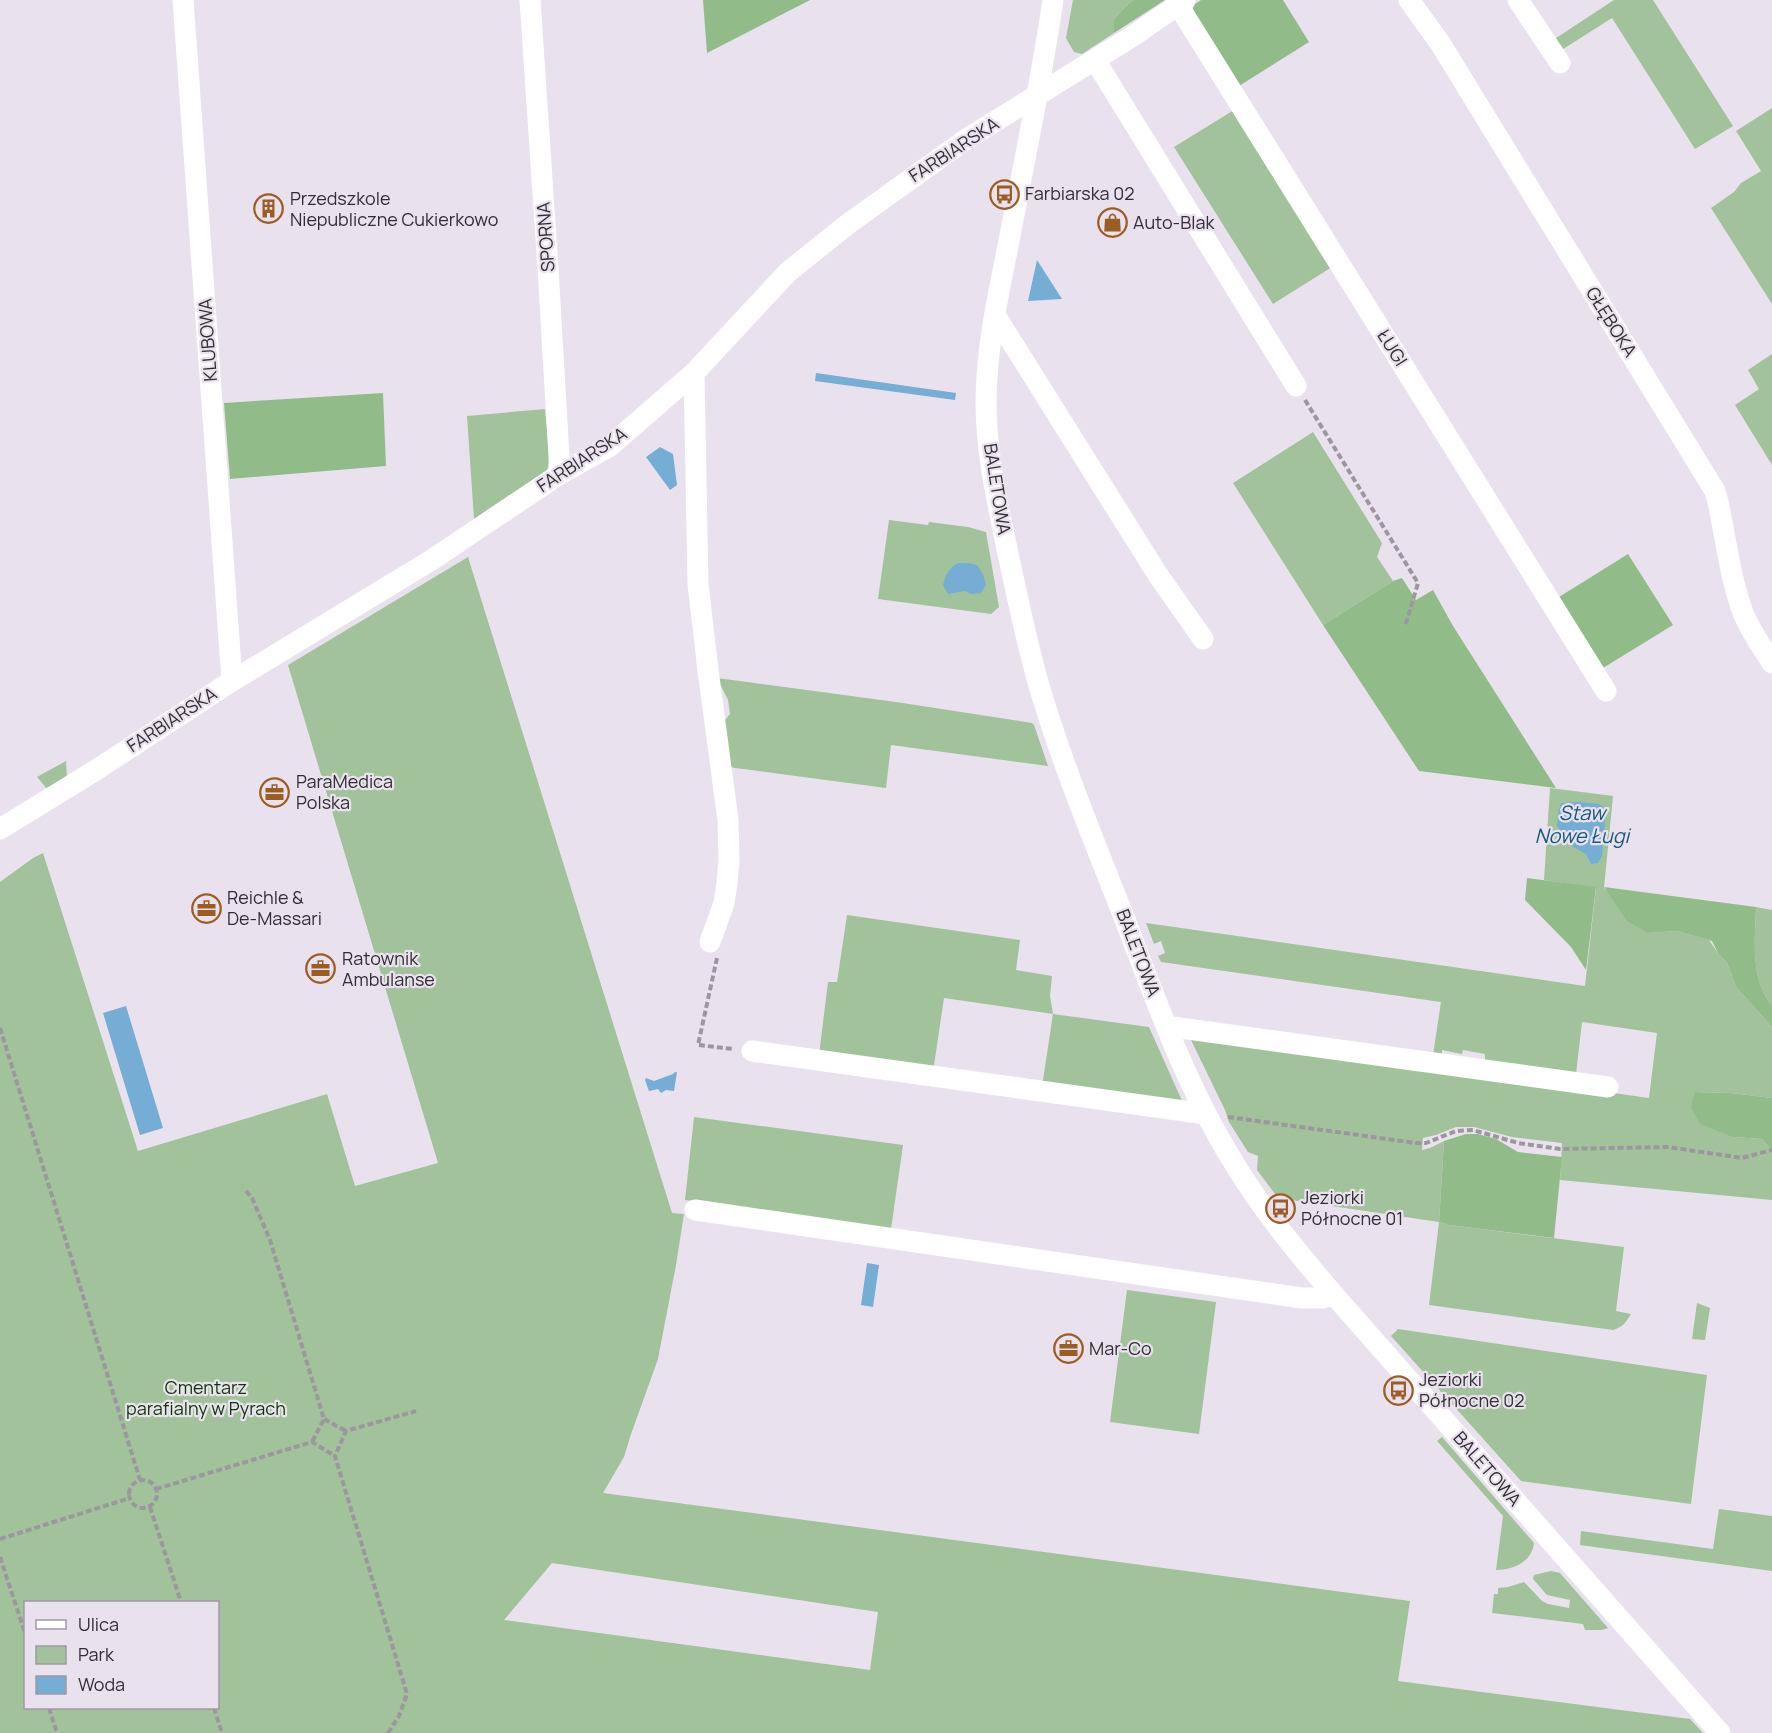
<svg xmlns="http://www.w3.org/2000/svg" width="1772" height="1733" viewBox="0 0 1772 1733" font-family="Manrope,sans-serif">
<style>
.green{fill:#a1c29a;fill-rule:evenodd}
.forest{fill:#92bb8a}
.water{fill:#75add4}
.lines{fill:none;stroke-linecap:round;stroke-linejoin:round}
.path{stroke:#9d96a0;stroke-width:4;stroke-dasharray:6 3;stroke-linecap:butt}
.minor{stroke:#fff;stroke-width:21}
.labels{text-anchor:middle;stroke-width:4.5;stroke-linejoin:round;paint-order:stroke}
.street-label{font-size:18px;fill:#312d32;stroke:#eae1ef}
.poi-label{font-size:18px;fill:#312d32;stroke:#eae1ef;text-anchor:start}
.park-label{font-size:18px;fill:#0d3604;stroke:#eae1ef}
.water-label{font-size:20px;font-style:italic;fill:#17597f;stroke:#eae1ef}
</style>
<rect width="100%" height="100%" fill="#eae1ef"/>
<!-- green -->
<path class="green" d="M1073,0H1133L1123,9L1114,20V33L1082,54L1074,52L1066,38Z
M1614,0H1653L1733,126L1695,149L1612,18L1560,51L1553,40Z
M1772,108V304L1711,208L1734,192L1741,183L1761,171L1736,131Z
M1234,110L1332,267L1273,304L1174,147Z
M1772,354V465L1735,405L1759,389L1748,370Z
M545,409C546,426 552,456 547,470L474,519L467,416Z
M1313,432L1382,543L1377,557L1393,581L1323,625L1233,483Z
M889,520L928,525L929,522L968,527L986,532L999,607L991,614L878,599Z
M468,557L672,1213L684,1214L676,1265L658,1359L630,1437L624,1457L603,1493L1410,1601L1398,1681L1690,1719L1703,1733H0V882L33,858L43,853L138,1151L327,1094L355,1186L438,1163L288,665ZM552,1563L878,1612L870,1670L504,1620ZM26,1602H218V1708H26Z
M717,678L896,702L1032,723L1034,725L1048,766L891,745L886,788L728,767L721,725L730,714L728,700Z
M66,761L67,778L48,790L37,777Z
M1550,788L1613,796L1604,888L1648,933L1677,931L1709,940L1718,953L1727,963L1736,987L1772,1027V1098L1731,1093L1696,1092L1733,1137L1762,1139L1772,1151V1200L1560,1180L1562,1143L1512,1137L1474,1127H1456L1436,1135L1423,1138L1422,1150L1430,1148L1444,1141L1439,1222L1449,1225L1624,1247L1616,1311L1631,1314C1626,1322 1623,1327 1613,1330L1429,1305L1439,1222L1278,1198L1257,1170L1258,1156L1248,1152L1229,1122L1225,1110L1191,1040L1204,1036L1649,1098L1657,1033L1582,1022L1576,1074L1485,1063V1054L1463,1050L1462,1054L1442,1050V1057L1433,1055L1441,1002L1161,962L1158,956L1165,953L1161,941L1154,944L1146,923L1585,986L1596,888L1544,880Z
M1756,907L1772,910V1005C1750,980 1755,938 1756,907Z
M847,915L1020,940L1016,970L1052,976L1050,996L1053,1014L1149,1027L1183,1103L1042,1087L1053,1014L944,998L933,1072L819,1055L828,982H837Z
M694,1117L903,1145L891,1229L685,1200Z
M1127,1290L1216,1302L1199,1434L1110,1422Z
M1697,1303L1710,1308L1705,1340L1692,1339Z
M1398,1329L1707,1375L1691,1504L1521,1481L1391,1336Z
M1442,1437L1534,1543C1532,1562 1513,1570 1496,1570L1503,1516L1437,1441Z
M1719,1509L1772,1516V1571L1580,1545L1581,1531L1713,1549Z
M1551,1571L1560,1573L1608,1628L1602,1630H1585L1583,1624L1492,1613L1494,1594H1498V1588L1508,1587L1524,1582L1542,1601L1548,1604L1569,1608L1570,1600L1547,1595L1533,1579L1534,1575Z"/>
<!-- forest -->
<path class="forest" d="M703,0H810L707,53Z
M1133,0H1165L1114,33V20L1123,9Z
M1201,0H1283L1309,42L1239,86L1192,10L1195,4Z
M383,393L386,466L230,479L224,403Z
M1628,554L1673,625L1603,668L1559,597Z
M1402,578L1416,600L1433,590L1453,626L1556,788L1419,771L1323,625L1393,581Z
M1527,878L1596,887L1586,970L1571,947L1525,900Z
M1604,887L1756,907C1755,938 1750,980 1772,1005V1027L1736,987L1727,963L1718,953L1712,941L1677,931L1648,933L1627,921Z
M1695,1092L1731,1093L1772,1098V1151L1762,1139L1733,1137L1700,1124L1691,1107Z
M1466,1134H1478L1496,1139L1518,1152L1562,1157L1554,1238L1449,1225L1439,1222L1444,1141Z"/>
<!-- water -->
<path class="water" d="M1037,260L1062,299L1028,301Z
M816,373L956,393L955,400L815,381Z
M660,447L673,454L677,485L670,490L646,457Z
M958,563H968L977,565L983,574L986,585L981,593L971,594L965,591L948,594L943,585C946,574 948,569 958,563Z
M1579,802L1599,804L1606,809L1602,856L1598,863L1591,864L1586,854L1572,846L1557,826L1558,813L1561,803Z
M126,1006L163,1128L140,1135L103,1013Z
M675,1072H677L674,1091L666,1090L661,1093L658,1089L649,1091L645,1080L646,1078L654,1081L673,1074Z
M867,1263L879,1265L873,1307L861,1305Z"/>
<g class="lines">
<!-- path -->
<path class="path" d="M1305,400L1418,583L1405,627
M717,958L698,1045L733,1049
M0,1028L140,1480
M1228,1117L1416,1143H1426L1456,1131L1473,1130L1518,1143L1560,1149L1668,1147L1742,1158L1772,1150
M246,1191L252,1198L270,1240L324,1419L312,1442
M324,1419L346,1431
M129 1494a14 14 0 1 1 28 0a14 14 0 1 1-28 0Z
M156,1489L312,1442L335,1456
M150,1507L181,1602
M0,1539L130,1498
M0,1557L26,1636
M49,1708L57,1733
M214,1708L222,1733
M388,1733L399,1716L407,1694L335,1456L346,1431L416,1411"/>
<!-- minor -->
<path class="minor" d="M183,0L232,681
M530,0L548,268L560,474
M1053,0C1042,75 1027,150 1012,225C1001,284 986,343 986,403C986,453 998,505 1008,554C1018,599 1027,645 1040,689C1063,766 1094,841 1124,917C1156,1001 1186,1086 1234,1163C1263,1211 1298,1253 1334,1295L1720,1733
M1409,0L1440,43L1715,491L1718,502C1726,539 1730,579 1744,615C1751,632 1762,647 1772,663
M1518,0L1560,63
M1178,5L1606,691
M1095,60L1296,386
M995,315L1158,575L1203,639
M694,373L698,584L708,670L728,820L729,860L727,883L724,903L710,942
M0,829L96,770L232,681L430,561L560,474L610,446L694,373L788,272L848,224L965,140L1133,36L1185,0
M1166,1026L1608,1087
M752,1051L1206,1114
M695,1210L1302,1298H1322L1334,1295"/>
</g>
<!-- icons -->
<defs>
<symbol id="bus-ring" viewBox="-11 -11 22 22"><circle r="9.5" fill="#eae1ef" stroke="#9b5d23" stroke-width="1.5"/><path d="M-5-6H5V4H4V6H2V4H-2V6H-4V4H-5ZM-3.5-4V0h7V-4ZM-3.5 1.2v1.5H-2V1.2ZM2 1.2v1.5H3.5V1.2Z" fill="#9b5d23"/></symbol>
<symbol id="building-ring" viewBox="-11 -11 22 22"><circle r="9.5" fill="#eae1ef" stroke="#9b5d23" stroke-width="1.5"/><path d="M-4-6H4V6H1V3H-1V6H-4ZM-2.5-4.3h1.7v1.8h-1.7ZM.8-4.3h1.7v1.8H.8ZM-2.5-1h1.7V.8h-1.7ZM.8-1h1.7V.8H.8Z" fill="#9b5d23"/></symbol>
<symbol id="shop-ring" viewBox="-11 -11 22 22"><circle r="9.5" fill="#eae1ef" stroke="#9b5d23" stroke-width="1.5"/><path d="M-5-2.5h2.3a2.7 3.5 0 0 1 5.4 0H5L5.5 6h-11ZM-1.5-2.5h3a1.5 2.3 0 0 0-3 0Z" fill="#9b5d23"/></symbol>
<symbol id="office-ring" viewBox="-11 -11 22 22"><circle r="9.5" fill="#eae1ef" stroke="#9b5d23" stroke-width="1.5"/><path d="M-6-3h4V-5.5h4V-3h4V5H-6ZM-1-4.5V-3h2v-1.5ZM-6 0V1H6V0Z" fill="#9b5d23"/></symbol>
</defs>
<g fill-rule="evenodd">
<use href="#bus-ring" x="988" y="178" width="33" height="33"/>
<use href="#building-ring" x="252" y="192" width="33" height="33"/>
<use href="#shop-ring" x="1096" y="206" width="33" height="33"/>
<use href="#office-ring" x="258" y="776" width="33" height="33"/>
<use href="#office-ring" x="190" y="892" width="33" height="33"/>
<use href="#office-ring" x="304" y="952" width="33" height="33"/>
<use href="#bus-ring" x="1264" y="1192" width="33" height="33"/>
<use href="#office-ring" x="1052" y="1332" width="33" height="33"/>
<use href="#bus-ring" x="1382" y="1374" width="33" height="33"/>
</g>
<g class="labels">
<!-- street labels -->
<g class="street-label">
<text transform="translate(954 150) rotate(-33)" y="6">FARBIARSKA</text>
<text transform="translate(546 237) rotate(-94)" y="6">SPORNA</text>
<text transform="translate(1611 322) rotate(58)" y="6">GŁĘBOKA</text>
<text transform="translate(208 340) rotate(-94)" y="6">KLUBOWA</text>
<text transform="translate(1392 348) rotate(58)" y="6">ŁUGI</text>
<text transform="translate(582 460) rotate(-33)" y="6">FARBIARSKA</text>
<text transform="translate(997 489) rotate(81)" y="6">BALETOWA</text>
<text transform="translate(172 720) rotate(-33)" y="6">FARBIARSKA</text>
<text transform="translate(1138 953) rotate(69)" y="6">BALETOWA</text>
<text transform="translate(1487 1469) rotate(49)" y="6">BALETOWA</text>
</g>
<!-- poi labels -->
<g class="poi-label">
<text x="1025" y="200">Farbiarska 02</text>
<text x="290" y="205">Przedszkole<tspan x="290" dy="21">Niepubliczne Cukierkowo</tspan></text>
<text x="1133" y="229">Auto-Blak</text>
<text x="296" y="788">ParaMedica<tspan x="296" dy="21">Polska</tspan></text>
<text x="227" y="904">Reichle &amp;<tspan x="227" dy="21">De-Massari</tspan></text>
<text x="342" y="965">Ratownik<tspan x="342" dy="21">Ambulanse</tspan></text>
<text x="1301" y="1204">Jeziorki<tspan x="1301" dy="21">Północne 01</tspan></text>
<text x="1089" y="1355">Mar-Co</text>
<text x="1419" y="1386">Jeziorki<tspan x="1419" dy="21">Północne 02</tspan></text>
</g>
<!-- park labels -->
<g class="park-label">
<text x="206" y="1394">Cmentarz<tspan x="206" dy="21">parafialny w Pyrach</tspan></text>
</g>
<!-- water labels -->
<g class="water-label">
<text x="1582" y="820">Staw<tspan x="1582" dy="23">Nowe Ługi</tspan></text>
</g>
</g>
<!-- legend -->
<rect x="24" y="1601" width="195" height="108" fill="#eae1ef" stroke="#a099a3" stroke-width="1.5"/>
<rect x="36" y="1620" width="30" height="9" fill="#ffffff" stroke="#a099a3" stroke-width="1.5"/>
<text x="78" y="1631" font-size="18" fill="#312d32">Ulica</text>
<rect x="36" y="1646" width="30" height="18" fill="#a1c29a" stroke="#a099a3" stroke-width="1.5"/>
<text x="78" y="1661" font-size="18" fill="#312d32">Park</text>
<rect x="36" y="1676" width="30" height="18" fill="#75add4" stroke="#a099a3" stroke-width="1.5"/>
<text x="78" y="1691" font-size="18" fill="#312d32">Woda</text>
</svg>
